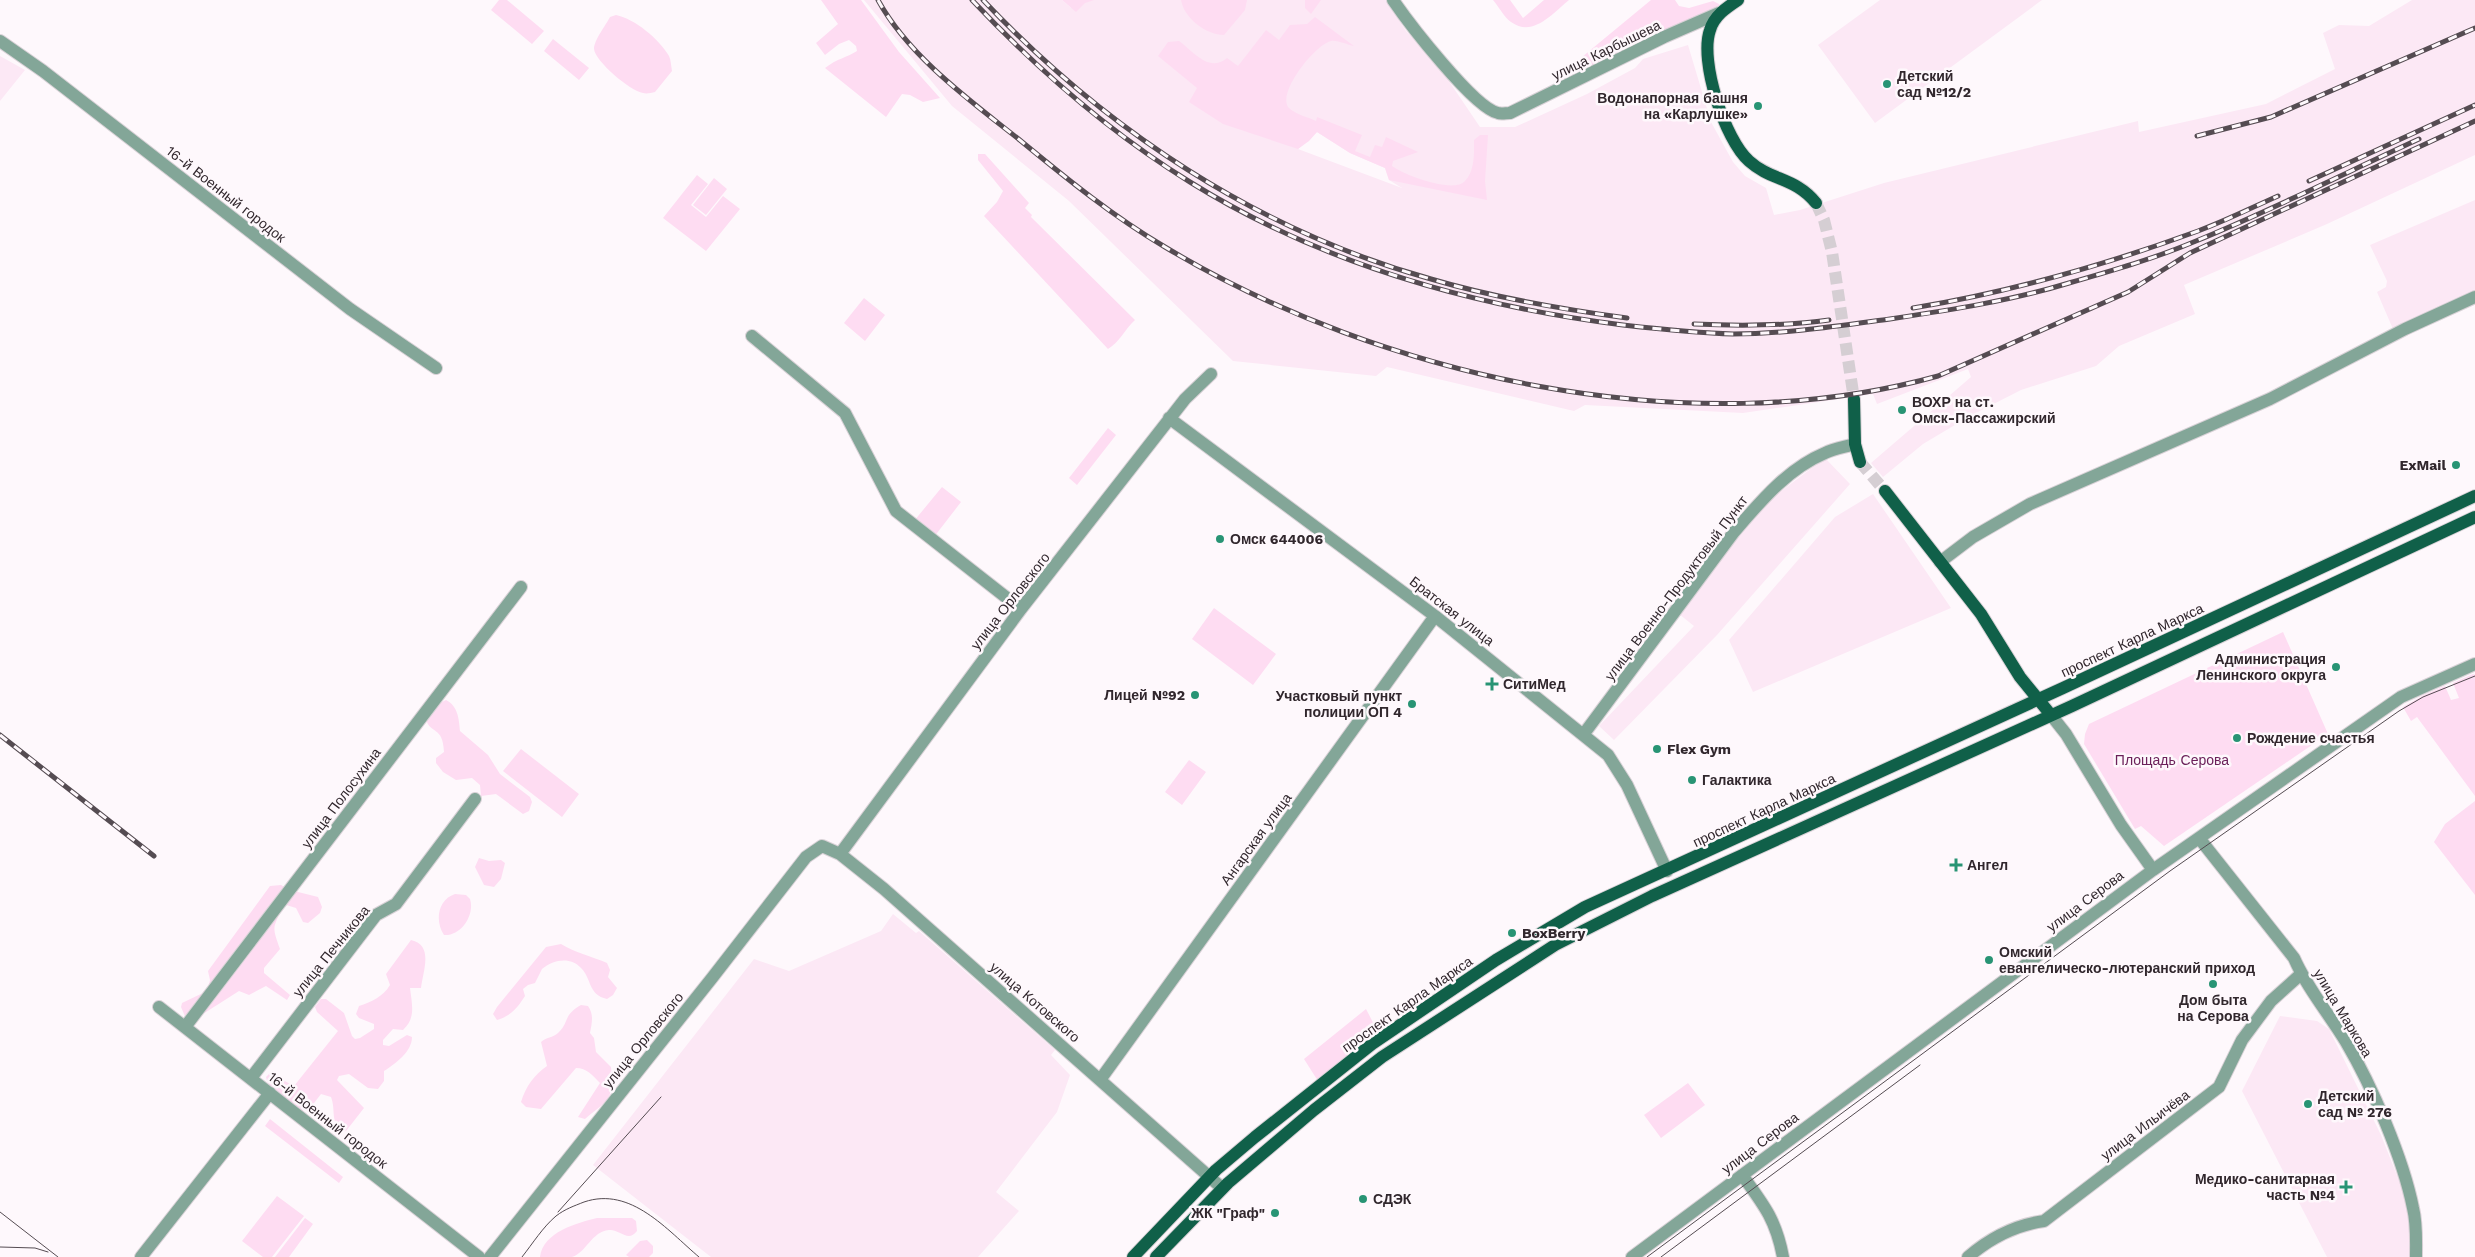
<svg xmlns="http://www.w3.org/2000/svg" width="2475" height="1257" viewBox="0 0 2475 1257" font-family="'Work Sans',sans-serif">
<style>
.built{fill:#fce8f5;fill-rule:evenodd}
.green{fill:#fedcf2}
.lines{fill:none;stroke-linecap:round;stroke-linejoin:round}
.major-tunnel{stroke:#d5ced3;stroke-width:12;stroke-dasharray:12 6;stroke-linecap:butt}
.minor-casing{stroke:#d9d2d7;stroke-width:14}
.major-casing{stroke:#d9d2d7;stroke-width:14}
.minor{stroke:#83a698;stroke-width:12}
.major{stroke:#106049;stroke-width:12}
.tram{stroke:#554c52;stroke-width:1}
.rail-casing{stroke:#554c52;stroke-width:5}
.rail{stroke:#fef8fc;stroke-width:3;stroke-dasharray:9;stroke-linecap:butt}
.poi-dot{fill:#289474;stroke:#fef8fc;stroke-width:2}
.labels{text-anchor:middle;stroke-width:5;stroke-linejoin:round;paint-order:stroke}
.street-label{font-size:14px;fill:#31272d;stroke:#fef8fc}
.poi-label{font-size:14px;font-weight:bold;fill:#31272d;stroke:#fef8fc;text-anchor:start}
.park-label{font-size:14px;fill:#6c215a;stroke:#fef8fc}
</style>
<rect width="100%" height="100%" fill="#fef8fc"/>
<!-- built -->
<path class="built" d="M864,0H1062L1071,8L1065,0H1386L1406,31L1438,65L1480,127H1515L1587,94L1635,68L1643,59L1688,45L1711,122L1733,162L1745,176L1766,188L1774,215L1800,210L1884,183L2138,121L2139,132L2266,104L2335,69L2323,33L2339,25L2369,26L2412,0H2475V155L2327,224L2184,285L2195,314L2119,346L2096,366L2021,390L1970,416L1923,444L1883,477L1871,463L1971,377L1968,369L1877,404L1873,394L1743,413L1585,405L1574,411L1387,367L1376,376L1233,361L1069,201L952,106ZM1317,132L1350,153L1385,168L1389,180L1402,188L1298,149Z
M1880,0H2042L1875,123L1818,45Z
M0,56L25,70L0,101Z
M2475,200V292L2393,329L2377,292L2386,287L2387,281L2370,245Z
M1825,458L1850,484L1717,635L1614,740L1599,726L1694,626L1679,614L1742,530L1768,501Z
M1873,494L1951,608L1753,692L1729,640L1835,517Z
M893,914L916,933L919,931L1055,1050L1051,1055L1070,1075L1057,1112L996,1192L1019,1211L978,1257H711L593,1165L754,959L789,971L881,931Z
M2280,1016L2317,1021L2329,1029L2381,1135L2408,1203L2412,1257H2327L2242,1091Z"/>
<!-- green -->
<path class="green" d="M499,0H507L544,31L532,44L491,10Z
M821,0H861L899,52L940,98L923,102L910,95L902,94L886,117L825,68C838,58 846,58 857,51L856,46L849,40L839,44L825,55L816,43L838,24Z
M1062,0H1094L1085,3L1076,12Z
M1181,0H1247L1245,10L1224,35C1206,35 1184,18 1181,0Z
M1305,0H1321L1311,14L1305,8Z
M1493,0H1510L1523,18L1544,0H1569C1553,13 1533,38 1511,22C1504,17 1499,7 1493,0Z
M1651,0H1675L1679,6L1689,8L1713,1L1719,4V8L1595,67L1582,57Z
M616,15C635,19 659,39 669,56C671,60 671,66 672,71L655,92C651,93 647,94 643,93C630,91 595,61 594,49C594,40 606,25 610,17Z
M1315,17L1354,46C1347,45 1338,40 1331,41C1315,45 1278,91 1288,107C1294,114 1308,117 1316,121L1317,117L1362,135L1355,151L1370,157L1375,145L1382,147L1386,137L1418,152L1393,161L1392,166C1404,175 1454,194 1465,181C1475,170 1474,154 1474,140L1480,135H1488L1485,181L1487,200L1389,180L1385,168L1350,153L1317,132L1309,141L1298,149L1223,124L1189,102L1197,88L1158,56L1168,42L1179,41C1194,52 1209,73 1227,58L1238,66L1266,30L1279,40L1290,25L1307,24Z
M553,39L589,68L579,80L544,51Z
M978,154H985L1029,203L1025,208L1032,215L1031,217L1135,320C1125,329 1120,342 1108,349L984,216L997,202L1003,191L978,160Z
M697,175L708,184L691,205L706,217L723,196L740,209L706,251L663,218Z
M714,178L727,189L706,215L693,205Z
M864,298L885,315L865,341L844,323Z
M1108,428L1116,435L1077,485L1069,478Z
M942,487L961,502L934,537L914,521Z
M1214,608L1276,654L1253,685L1192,639Z
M2283,632L2328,734L2164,846L2141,826L2135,829L2084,744L2085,734L2089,724Z
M2473,674L2475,675V796L2417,717L2411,721L2403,707L2424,695L2445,686L2451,700L2459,698L2453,683Z
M446,700C458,706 459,719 460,731L488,755L500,774L530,797L532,802L529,811L523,814L496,794L481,796L480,785L472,778L456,780L443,772L436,763V758L444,752C443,725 430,735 426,719L436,705Z
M521,749L579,794L562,817L503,771Z
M1189,760L1206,772L1182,805L1165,792Z
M2475,801V895L2434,842L2445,824Z
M479,858L489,861L501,860L505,863L501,879L494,887L484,885L475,867Z
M281,885L290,890L318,897L322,907L320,913L308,923L303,922L296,908L283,904C275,929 270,922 280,949L264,968V973L290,995L287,1000L266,986L249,995L239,991L192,1021H187L181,1007L182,1003L207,991L210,980L208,971L270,886Z
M455,894L466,895L470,899C475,914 462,936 444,935C435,922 437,900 455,894Z
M411,940C434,945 423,971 421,988H410C412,1005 416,1018 403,1030L393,1029L383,1040V1045L389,1046L407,1035L412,1037C412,1052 395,1064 384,1071V1081L378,1089L368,1088L349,1074L339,1076L337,1080L364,1108L346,1131L342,1132C330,1122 336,1110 331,1097L321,1094L311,1107L302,1111C289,1103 269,1093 266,1077L270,1073L294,1086L338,1031L317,1012L315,1007L321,999H326L344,1013L352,1036L355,1039L360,1038L374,1029V1024L359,1018L356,1014L359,1006C371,1002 383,997 390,985L386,974Z
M561,944C573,952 594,957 607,963L610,970L608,977L617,988L613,995L607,999C588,995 592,979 581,968C570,956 553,960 542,969L535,983L528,985L523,989L525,996C518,1007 511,1016 497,1020L493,1014L497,1007L546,947Z
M581,1005L588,1006C594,1015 592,1022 590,1033L594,1038L596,1052L611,1067C614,1100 609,1099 585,1119L578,1117L600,1083C592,1075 587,1068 576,1068L541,1109L526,1107L521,1102C526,1086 534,1075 547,1066L541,1042C546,1037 553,1038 558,1033C570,1022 562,1016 581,1005Z
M1366,1009L1379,1034L1318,1081L1304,1059Z
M1688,1083L1705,1105L1661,1138L1644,1115Z
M270,1119L343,1177L339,1183L265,1126Z
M277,1196L304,1216L272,1257H263L242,1241Z
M305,1218L313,1224L289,1257H275Z
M597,1218H632L636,1221L637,1231C628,1243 620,1229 609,1230C591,1232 587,1252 572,1257C563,1257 549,1257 540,1257C543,1232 577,1223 597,1218Z
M647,1240L653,1246V1253L649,1257H629L626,1255L640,1241Z"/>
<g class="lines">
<!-- major-tunnel -->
<path class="major-tunnel" d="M1816,203L1824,220L1832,252L1854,399
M1860,462L1885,491"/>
<defs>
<path id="minor" d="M1393,0C1408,22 1474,108 1498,113C1501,114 1506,113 1510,113L1664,37L1719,13
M0,41L43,71L350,309L436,368
M752,336L845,413L896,511L1021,609
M1169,418L1435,616L1608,755L1627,785L1667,871
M1940,562L1973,537L2030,504L2270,399L2405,329L2475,297
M2051,715L2066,734L2121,825L2153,870
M1583,735L1734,532C1760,502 1787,469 1825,453C1834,448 1845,447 1855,444
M2199,838L2294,958C2307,988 2329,1014 2346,1042C2372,1086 2403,1158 2413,1208C2417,1224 2416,1241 2416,1257
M840,854L1021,609L1185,399L1211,374
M159,1007L479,1257
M185,1027L521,587
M251,1078L376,915L396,904L475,799
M1100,1080L1435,616
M1742,1175C1764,1205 1776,1220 1783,1257
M141,1257L270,1093
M490,1257L712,978L806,857L822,846L840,854L884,889L1222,1188
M1632,1257L2153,870L2401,697L2475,664
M1968,1257C1990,1238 2015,1225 2044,1221L2219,1087L2242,1040L2271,1001L2301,974"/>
<path id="major" d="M1738,0C1726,8 1714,16 1710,30C1699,61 1725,140 1749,161C1771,181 1795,177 1816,203
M1854,399L1855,444L1860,462
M1885,491L1981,614L2020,677L2051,715
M1133,1257L1216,1170L1255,1137L1372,1044L1496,960L1585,907L2063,688L2475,496
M1156,1257L1228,1183L1314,1110L1382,1057L1555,945L1652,896L2072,706L2475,517"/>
</defs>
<!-- minor casing -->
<use href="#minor" class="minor-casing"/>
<!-- major casing -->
<use href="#major" class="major-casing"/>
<!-- minor -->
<use href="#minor" class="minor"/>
<!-- major -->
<use href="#major" class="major"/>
<!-- tram -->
<path class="tram" d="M0,1212L58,1257
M558,1212L661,1097
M0,1247L35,1248L48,1252
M522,1257C533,1243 543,1227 556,1216C565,1209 574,1206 584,1202C631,1186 667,1230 699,1257
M1647,1257L2170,871L2399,711L2423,697L2475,676
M1661,1257L1920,1065"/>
<defs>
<path id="rail" d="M878,0C909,57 972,102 1021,141C1067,179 1114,217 1165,247C1383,378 1690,445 1938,376L2128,292L2190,253L2475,121
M972,0C1037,69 1109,132 1190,182C1320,263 1472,306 1623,325C1659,329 1696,333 1733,334C1786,334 1838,326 1890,319C1950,310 2010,301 2069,283C2111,271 2156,258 2196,241C2272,210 2345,173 2419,139
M983,0C1105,129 1258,231 1431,279C1495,298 1561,309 1627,318
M2197,136L2271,117L2475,28
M2309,181L2475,105
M1913,308C2011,292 2105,265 2198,231C2225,221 2251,208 2278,196
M1694,324C1739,326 1785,326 1829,320
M0,735L154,856"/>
</defs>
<!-- rail casing -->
<use href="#rail" class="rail-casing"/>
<!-- rail -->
<use href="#rail" class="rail"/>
</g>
<!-- markers -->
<g class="poi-dot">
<circle cx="1887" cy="84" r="5"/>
<circle cx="1758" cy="106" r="5"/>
<circle cx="1902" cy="410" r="5"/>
<circle cx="2456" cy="465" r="5"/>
<circle cx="1220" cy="539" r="5"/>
<circle cx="2336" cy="667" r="5"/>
<path d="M1489.5 676.5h5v5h5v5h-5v5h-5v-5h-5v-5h5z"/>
<circle cx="1195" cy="695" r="5"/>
<circle cx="1412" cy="704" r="5"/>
<circle cx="2237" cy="738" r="5"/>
<circle cx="1657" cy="749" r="5"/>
<circle cx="1692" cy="780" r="5"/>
<path d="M1953.5 857.5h5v5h5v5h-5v5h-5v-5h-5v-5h5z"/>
<circle cx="1512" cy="933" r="5"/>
<circle cx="1989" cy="960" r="5"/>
<circle cx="2213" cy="984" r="5"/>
<circle cx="2308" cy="1104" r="5"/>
<path d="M2343.5 1179.5h5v5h5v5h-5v5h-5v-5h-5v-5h5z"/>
<circle cx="1363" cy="1199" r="5"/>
<circle cx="1275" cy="1213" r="5"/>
</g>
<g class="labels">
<!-- street labels -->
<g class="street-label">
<text transform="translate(1606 50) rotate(-26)" y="5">улица Карбышева</text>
<text transform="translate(226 194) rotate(38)" y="5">16-й Военный городок</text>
<text transform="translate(1676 588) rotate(-53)" y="5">улица Военно-Продуктовый Пункт</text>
<text transform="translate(1010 601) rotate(-52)" y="5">улица Орловского</text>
<text transform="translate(1452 611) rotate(38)" y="5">Братская улица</text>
<text transform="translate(2132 640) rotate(-25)" y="5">проспект Карла Маркса</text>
<text transform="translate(341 798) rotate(-53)" y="5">улица Полосухина</text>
<text transform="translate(1764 810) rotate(-25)" y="5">проспект Карла Маркса</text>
<text transform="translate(1256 839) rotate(-54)" y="5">Ангарская улица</text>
<text transform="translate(2085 901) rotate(-37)" y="5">улица Серова</text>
<text transform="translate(331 951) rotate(-51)" y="5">улица Печникова</text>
<text transform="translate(1035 1002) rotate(41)" y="5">улица Котовского</text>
<text transform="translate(1407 1004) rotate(-35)" y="5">проспект Карла Маркса</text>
<text transform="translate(2343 1013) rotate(59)" y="5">улица Маркова</text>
<text transform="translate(643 1040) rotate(-51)" y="5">улица Орловского</text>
<text transform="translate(328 1120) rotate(38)" y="5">16-й Военный городок</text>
<text transform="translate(2145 1125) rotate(-37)" y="5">улица Ильичёва</text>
<text transform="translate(1760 1143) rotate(-37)" y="5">улица Серова</text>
</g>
<!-- poi labels -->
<g class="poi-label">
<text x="1897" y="81">Детский<tspan x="1897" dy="16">сад №12/2</tspan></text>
<text x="1748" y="103" text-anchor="end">Водонапорная башня<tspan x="1748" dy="16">на «Карлушке»</tspan></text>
<text x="1912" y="407">ВОХР на ст.<tspan x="1912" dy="16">Омск-Пассажирский</tspan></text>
<text x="2446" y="470" text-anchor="end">ExMail</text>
<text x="1230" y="544">Омск 644006</text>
<text x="2326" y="664" text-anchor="end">Администрация<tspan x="2326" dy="16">Ленинского округа</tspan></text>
<text x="1503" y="689">СитиМед</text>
<text x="1185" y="700" text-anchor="end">Лицей №92</text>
<text x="1402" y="701" text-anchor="end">Участковый пункт<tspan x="1402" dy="16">полиции ОП 4</tspan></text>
<text x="2247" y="743">Рождение счастья</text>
<text x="1667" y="754">Flex Gym</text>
<text x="1702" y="785">Галактика</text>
<text x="1967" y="870">Ангел</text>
<text x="1522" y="938">BoxBerry</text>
<text x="1999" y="957">Омский<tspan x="1999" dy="16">евангелическо-лютеранский приход</tspan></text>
<text x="2213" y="1005" text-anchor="middle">Дом быта<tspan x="2213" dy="16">на Серова</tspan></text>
<text x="2318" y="1101">Детский<tspan x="2318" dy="16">сад № 276</tspan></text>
<text x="2335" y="1184" text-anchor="end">Медико-санитарная<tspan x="2335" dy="16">часть №4</tspan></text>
<text x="1373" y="1204">СДЭК</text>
<text x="1265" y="1218" text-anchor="end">ЖК "Граф"</text>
</g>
<!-- park labels -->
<g class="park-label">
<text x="2172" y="765">Площадь Серова</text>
</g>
</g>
</svg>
